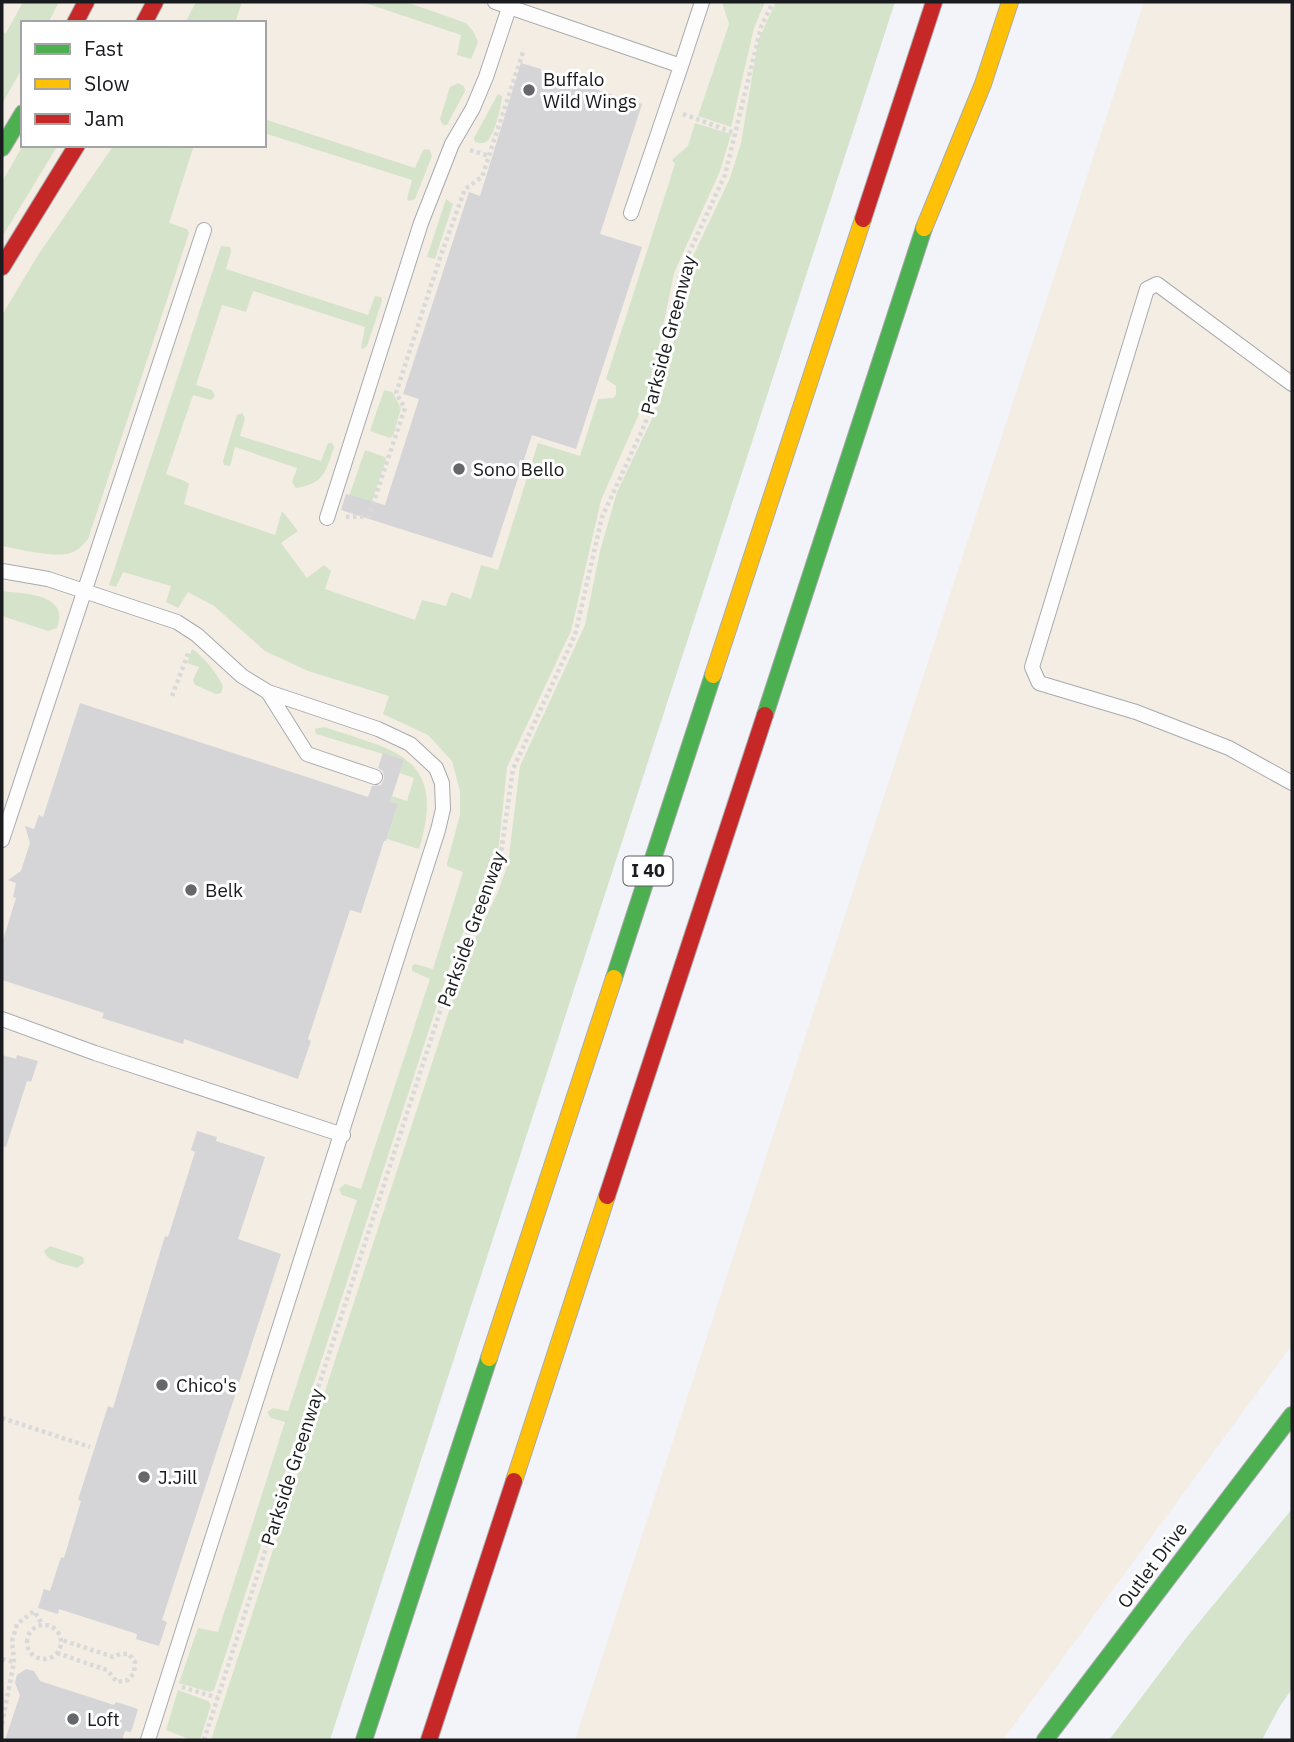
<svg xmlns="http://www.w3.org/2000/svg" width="1294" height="1742" viewBox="0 0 1294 1742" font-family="'IBM Plex Sans',sans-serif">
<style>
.commercial{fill:#f3ede4;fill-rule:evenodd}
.green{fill:#d5e3cb}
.building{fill:#d5d4d7}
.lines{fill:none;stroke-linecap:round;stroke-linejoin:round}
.lane-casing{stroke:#a9aaae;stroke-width:16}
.fast-casing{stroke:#a9aaae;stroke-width:18}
.slow-casing{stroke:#a9aaae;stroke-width:18}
.jam-casing{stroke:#a9aaae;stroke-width:18}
.path{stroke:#d9d9da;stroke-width:4.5;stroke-dasharray:3.5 3.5;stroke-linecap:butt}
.lane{stroke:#fdfdfe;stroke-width:14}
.fast{stroke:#4caf50;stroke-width:16}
.slow{stroke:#ffc107;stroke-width:16}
.jam{stroke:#c62828;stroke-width:16}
.poi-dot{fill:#66676b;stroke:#fff;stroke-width:2.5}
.labels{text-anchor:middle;stroke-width:6;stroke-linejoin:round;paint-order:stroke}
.shield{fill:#fff;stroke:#5f5f62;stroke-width:2}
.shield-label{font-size:18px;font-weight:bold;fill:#1a1b1e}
.poi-label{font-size:19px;fill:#1a1b1e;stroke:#fff;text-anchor:start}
.street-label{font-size:19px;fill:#1a1b1e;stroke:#fff}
</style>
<rect width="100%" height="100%" fill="#f3f4f9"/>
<!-- commercial -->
<path class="commercial" d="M2,2H795L230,1740H2ZM23,23H264V145H23Z
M1144,2H1292V1345L1003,1740H575Z"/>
<!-- green -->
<path class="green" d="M23,2H59L48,23H23V67L2,104V32L6,33Z
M196,2H242L235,23H185Z
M362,2H406L466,23L473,31L478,42L471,59L457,55L461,35Z
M722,2H765L754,28L731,127L698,116L729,24Z
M776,2H895L330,1740H211L468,953L497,894L508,864L520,766L585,625L600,551L617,492L652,419L672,351L686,271L730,178L741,143L758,41Z
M458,83L464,86L465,91L447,125H443L440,119L450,87Z
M498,94L502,96C502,104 494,137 487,141C483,144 480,143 475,142L474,138Z
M264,119L415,168L423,150L429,149L432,156L415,199L409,201L407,199L412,180L264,133Z
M695,123L731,134L720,171L674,273L650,389L601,500L571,631L507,767L498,854L453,956L214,1690L209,1692L179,1683L198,1628L218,1632L285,1422L271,1418L267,1412L273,1408L288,1411L357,1200L342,1195L339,1189L345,1184L361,1189L430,979L412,971V966L415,964L433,969L463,872L447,866V863L460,815V791L452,761L428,735L383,714L389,696L308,671L265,651L214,606L188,592L178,608L166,602L171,586L123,572L116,587L109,585L221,246L230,247L231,252L226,269L368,315L375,296L381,297L382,301L367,346L363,349L361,348L365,327L253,291L246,312L222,305L196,385L212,390L215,396L211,400L193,395L166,474L185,481L189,484L184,504L275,535L282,511L298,531L281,543L307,578L324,565L331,571L325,589L415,620L422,600L446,606L451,592L471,599L481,565L498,570L538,443L580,456L598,399L613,398L616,395V386L606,379L675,164L672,160L688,146Z
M23,145H58L2,237V182Z
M114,145H194L169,223L187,229L189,233L88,539C83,545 78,551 70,553C55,558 18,549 2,546V315L38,255Z
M446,199L453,204L435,259L427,257Z
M384,390L392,392L401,408L393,436L390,438L370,431Z
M242,413L245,418L240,436L321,461L328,443H332L334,447C326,471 324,484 296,488L292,482L297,468L235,447L230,466L224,465L223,461L237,415Z
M365,450L385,457L386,460L371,504L344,511Z
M2,591C24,594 70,593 57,628L48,631L2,616Z
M192,649C206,659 215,671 223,686L221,693L216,694L195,685L193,680L199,667L187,663Z
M324,727C397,751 447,757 419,849L387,839L398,804L390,802L392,796L407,801L414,778L400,773L403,760L316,734L315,729Z
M50,1246L83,1257L84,1263L77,1268C66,1264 48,1263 44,1251Z
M1292,1509V1689L1280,1706L1262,1740H1109L1187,1637Z
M178,1690L208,1701L211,1705L200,1740L189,1739L166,1730Z"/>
<!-- building -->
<path class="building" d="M521,63L541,69V72L642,104L600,234L642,247L576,449L532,435L492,558L341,510L346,494L385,505L419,399L403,394L469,192L480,196Z
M80,703L368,797L372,786L381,785L384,779L383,771L378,768L383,753L404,760L390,802L398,804L386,841H384L361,913L350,910L308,1039L311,1041L298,1079L184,1039L183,1044L102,1018L104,1013L2,980V943L16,898L13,897L16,883L8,880L21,871L30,843L25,826L34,829L39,815L43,817Z
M2,1055L16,1059L17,1055L38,1061L31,1082L27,1081L6,1147L2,1146Z
M197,1131L217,1137L216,1141L265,1157L238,1239L281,1254L162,1620L167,1622L159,1646L136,1639L137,1634L59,1609L58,1614L38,1608L44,1589L50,1591L61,1557L64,1558L81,1501L78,1500L108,1406L113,1408L165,1236L168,1237L195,1152L191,1150Z
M26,1669L34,1671L40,1681L114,1705L116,1702L138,1709L131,1732L125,1731L122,1740H5L20,1695L15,1683L17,1675Z"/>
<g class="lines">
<defs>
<path id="lane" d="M495,2L681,66L702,2
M631,213L681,66
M1292,384L1157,284L1147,289L1032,667L1039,683L1136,712L1229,748L1292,783
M327,518L421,223L452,144L473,108L486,77L511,2
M2,571L48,579L177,622L197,635L242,676L268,692L378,729L410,744L436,768L442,783L443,809L438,830L148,1740
M268,692L307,754L375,777
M2,840L204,230
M2,1019L95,1053L343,1135"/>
<path id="fast" d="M2,148L23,113
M765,715L924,228
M614,978L713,675
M364,1740L489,1358
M1045,1740L1292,1415"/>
<path id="slow" d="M924,228L983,84L1010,2
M713,675L863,219
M489,1358L614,978
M514,1481L607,1196"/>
<path id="jam" d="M75,23L86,2
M144,23L155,2
M863,219L934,2
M2,267L77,145
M607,1196L765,715
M429,1740L514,1481"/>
</defs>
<!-- lane casing -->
<use href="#lane" class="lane-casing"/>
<!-- fast casing -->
<use href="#fast" class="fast-casing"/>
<!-- slow casing -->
<use href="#slow" class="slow-casing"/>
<!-- jam casing -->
<use href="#jam" class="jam-casing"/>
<!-- path -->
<path class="path" d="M683,114L735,133
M470,150L489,156
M346,517L369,516L405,408L396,393L441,255L465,189L482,177L524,49
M172,696L189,651
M2,1418L90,1447
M27 1642a17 17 0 1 1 34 0a17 17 0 1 1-34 0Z
M57,1653L107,1670L117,1682L128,1680L134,1673L135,1662L129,1654H120L113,1657L62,1640
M2,1659L14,1662
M182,1687L218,1698
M2,1724L14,1662L12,1641L17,1624L34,1611L42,1624
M204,1740L455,965L501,853L513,769L575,635L602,517L644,426L657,391L673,304L682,268L725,175L761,27L773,2"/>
<!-- lane -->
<use href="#lane" class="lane"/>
<!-- fast -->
<use href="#fast" class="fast"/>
<!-- slow -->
<use href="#slow" class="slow"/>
<!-- jam -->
<use href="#jam" class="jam"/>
</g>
<!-- markers -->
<g class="poi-dot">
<circle cx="529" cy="90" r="7"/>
<circle cx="459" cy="469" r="7"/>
<circle cx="191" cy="890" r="7"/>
<circle cx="162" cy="1385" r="7"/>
<circle cx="144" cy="1477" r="7"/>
<circle cx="73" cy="1719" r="7"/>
</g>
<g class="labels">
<!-- shield labels -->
<rect class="shield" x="623.5" y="856.5" width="49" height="29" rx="5"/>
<g class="shield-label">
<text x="648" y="877">I 40</text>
</g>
<!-- poi labels -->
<g class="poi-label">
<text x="543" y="86">Buffalo<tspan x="543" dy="22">Wild Wings</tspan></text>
<text x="473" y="476">Sono Bello</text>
<text x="205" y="897">Belk</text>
<text x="176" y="1392">Chico's</text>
<text x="158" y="1484">J.Jill</text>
<text x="87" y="1726">Loft</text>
</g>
<!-- street labels -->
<g class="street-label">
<text transform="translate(668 335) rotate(-75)" y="7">Parkside Greenway</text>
<text transform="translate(471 929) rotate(-70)" y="7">Parkside Greenway</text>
<text transform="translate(292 1467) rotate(-72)" y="7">Parkside Greenway</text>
<text transform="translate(1152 1565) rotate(-53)" y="7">Outlet Drive</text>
</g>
</g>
<!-- border -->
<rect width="1294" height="1742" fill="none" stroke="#1a1b1e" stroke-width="7"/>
<!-- legend -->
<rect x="21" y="21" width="245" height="126" fill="#ffffff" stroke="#a3a4a5" stroke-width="2"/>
<rect x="35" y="44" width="35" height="10" fill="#4caf50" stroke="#a3a4a5" stroke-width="2"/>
<text x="84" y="56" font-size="21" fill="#1a1b1e">Fast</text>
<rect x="35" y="79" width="35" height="10" fill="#ffc107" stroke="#a3a4a5" stroke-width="2"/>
<text x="84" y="91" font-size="21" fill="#1a1b1e">Slow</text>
<rect x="35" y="114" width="35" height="10" fill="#c62828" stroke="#a3a4a5" stroke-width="2"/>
<text x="84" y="126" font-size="21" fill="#1a1b1e">Jam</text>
</svg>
